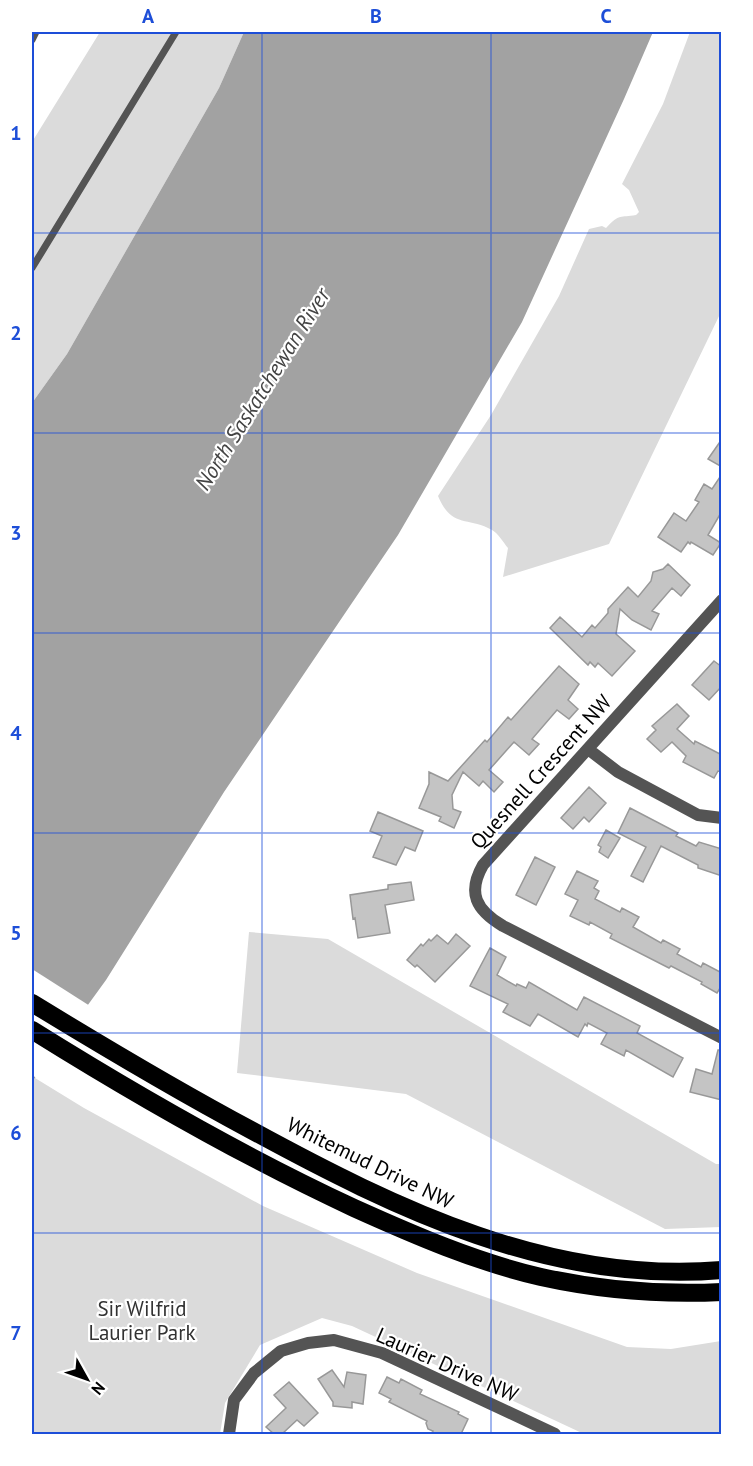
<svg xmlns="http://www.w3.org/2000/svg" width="753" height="1466" viewBox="0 0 753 1466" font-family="'PT Sans',sans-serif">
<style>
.green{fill:#dbdbdb}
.water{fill:#a2a2a2}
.pier{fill:#fff}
.building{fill:#c4c4c4;stroke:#989898;stroke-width:1.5}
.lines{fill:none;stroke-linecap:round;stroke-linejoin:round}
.lane{stroke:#545454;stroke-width:7}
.street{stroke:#545454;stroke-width:12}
.highway{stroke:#000;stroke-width:18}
.grid{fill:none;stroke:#1d4ed8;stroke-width:1.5;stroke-opacity:0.55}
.labels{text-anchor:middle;stroke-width:4.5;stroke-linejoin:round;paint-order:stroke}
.street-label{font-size:21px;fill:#000;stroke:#fff}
.park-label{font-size:21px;fill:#323232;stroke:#fff}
.water-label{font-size:22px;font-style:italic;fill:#434343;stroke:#fff}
.neatline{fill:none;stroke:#1d4ed8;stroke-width:2}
.grid-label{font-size:20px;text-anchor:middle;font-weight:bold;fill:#1d4ed8}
</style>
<rect width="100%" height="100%" fill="#fff"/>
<!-- green -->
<path class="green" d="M100,32H244L219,88L67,354L32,403V142Z
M690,32H721V312L609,544L503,577L508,548C503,542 498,533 492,530C467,516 452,529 438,496L491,415L559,296L589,229L602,226L606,228C620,213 620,218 636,215L639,212L629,190L622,184L663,104Z
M249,932L328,939L716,1164H721V1227L665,1229L406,1094L237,1073Z
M35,1078L84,1108L263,1206L417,1273L627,1347L671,1349L721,1341V1434H584L352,1326L322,1318L260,1345L225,1403L220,1434H32V1082Z"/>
<!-- water -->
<path class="water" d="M244,32H653L624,99L522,322L398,535L224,792L106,980L32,1082V403L67,354L219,88Z"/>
<!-- pier -->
<path class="pier" d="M32,969L90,1006L38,1079L32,1075Z"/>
<!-- building -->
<path class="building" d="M722,439V467L708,459Z
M722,474V511L708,535L721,543L713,555L691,542L690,544L688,542L681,552L658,537L674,513L686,521L699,502L695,500L704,484L712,489Z
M668,564L690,585L681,596L672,588L652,611L659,614L651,630L632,620L620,609L616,634L635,651L612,676L598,663L595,667L590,662L588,665L550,628L560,617L582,637L592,625L595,628L608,613V609L628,587L638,597L651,581L653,572L663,569Z
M714,661L722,667V686L709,700L692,685Z
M559,666L579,684L568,700L578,709L569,719L557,710L532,739L539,744L529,755L514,742L489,770L503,782L494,792L483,781L479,786L463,772L452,795L453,809L461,812L454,828L439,821L441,817L419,808L429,784V772L448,781L485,740L487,742L508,717L511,720Z
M677,704L689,716L677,729L694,744L695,741L722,755V772L718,771L714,778L683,762L686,756L672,742L661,752L647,739L656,730L652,726Z
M589,787L606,803L589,822L584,817L573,829L561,818Z
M630,808L678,833L676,836L696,846L699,842L722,849V876L698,868V865L661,846L643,882L631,876L646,847L618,833Z
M378,812L423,831L415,851L405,847L396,865L373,857L382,836L370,831Z
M606,830L620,838L608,858L599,852L601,847L598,845Z
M535,857L555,867L536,905L516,895Z
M577,871L598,881L594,888L599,891L595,899L620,912L622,908L639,917L633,927L661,943L663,940L680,949L677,954L701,967L703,963L722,973V985L717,993L701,984L702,982L671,966L669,968L610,938L612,934L590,922L589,925L570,916L578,900L565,894Z
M411,882L414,900L385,905L390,933L358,938L355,918L353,919L350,895L388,889V885Z
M456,934L470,946L435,982L417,965L415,967L407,960L421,944L423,946L429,939L431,941L437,935L448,944Z
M490,948L506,957L497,975L516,986L517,984L526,988L529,982L577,1010L584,997L640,1026L637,1033L683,1058L673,1077L626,1050L624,1056L601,1044L607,1033L588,1023L587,1026L585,1024L578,1037L538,1014L530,1026L503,1012L508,1004L470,986Z
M718,1050H722V1100L690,1092L696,1069L712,1074Z
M332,1370L344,1387L347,1372L366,1375L363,1404L352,1402V1408L333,1406V1402L318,1379Z
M387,1377L399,1383L401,1379L422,1390L420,1394L459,1412L458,1414L468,1419L461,1434H431L433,1431L428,1429L426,1423L427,1421L389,1402L391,1399L379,1393Z
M289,1382L318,1413L304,1426L297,1420L282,1434H274L266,1427L286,1408L274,1395Z"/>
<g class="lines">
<!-- lane -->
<path class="lane" d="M32,40L36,32
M32,268L176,32"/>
<!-- street -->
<path class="street" d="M722,600L483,865C467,893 476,910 503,926L722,1038
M588,749L618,772L698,815L722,818
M229,1434L234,1400L254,1373L281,1351L308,1343L334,1340L382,1353L555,1434"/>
<!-- highway -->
<path class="highway" d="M32,1003C104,1047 176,1090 251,1130C396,1209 552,1285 722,1270
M32,1030C136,1095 242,1156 354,1208C414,1235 476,1262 541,1277C600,1290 661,1295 722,1292"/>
</g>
<!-- grid -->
<path class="grid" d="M262,32V1434M491,32V1434M32,233H722M32,433H722M32,633H722M32,833H722M32,1033H722M32,1233H722"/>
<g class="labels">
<!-- street labels -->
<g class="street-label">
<text transform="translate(541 772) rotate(-48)" y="7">Quesnell Crescent NW</text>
<text transform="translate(370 1163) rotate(26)" y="7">Whitemud Drive NW</text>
<text transform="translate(447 1365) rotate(24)" y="7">Laurier Drive NW</text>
</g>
<!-- park labels -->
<g class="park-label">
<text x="142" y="1316">Sir Wilfrid<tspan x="142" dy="24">Laurier Park</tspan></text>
</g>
<!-- water labels -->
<g class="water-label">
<text transform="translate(262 389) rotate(-58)" y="8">North Saskatchewan River</text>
</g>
</g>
<!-- border -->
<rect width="753" height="1466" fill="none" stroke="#ffffff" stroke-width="66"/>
<!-- north arrow -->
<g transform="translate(87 1379) rotate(130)" stroke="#ffffff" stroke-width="4.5" paint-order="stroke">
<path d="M0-4.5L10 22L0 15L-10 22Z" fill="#000000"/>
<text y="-9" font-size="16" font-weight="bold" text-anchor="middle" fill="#000000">N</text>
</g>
<rect x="33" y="33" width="687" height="1400" class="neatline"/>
<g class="grid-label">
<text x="148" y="23">A</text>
<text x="376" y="23">B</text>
<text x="606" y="23">C</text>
<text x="16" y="140">1</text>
<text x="16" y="340">2</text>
<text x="16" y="540">3</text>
<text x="16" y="740">4</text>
<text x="16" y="940">5</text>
<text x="16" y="1140">6</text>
<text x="16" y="1340">7</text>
</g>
</svg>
